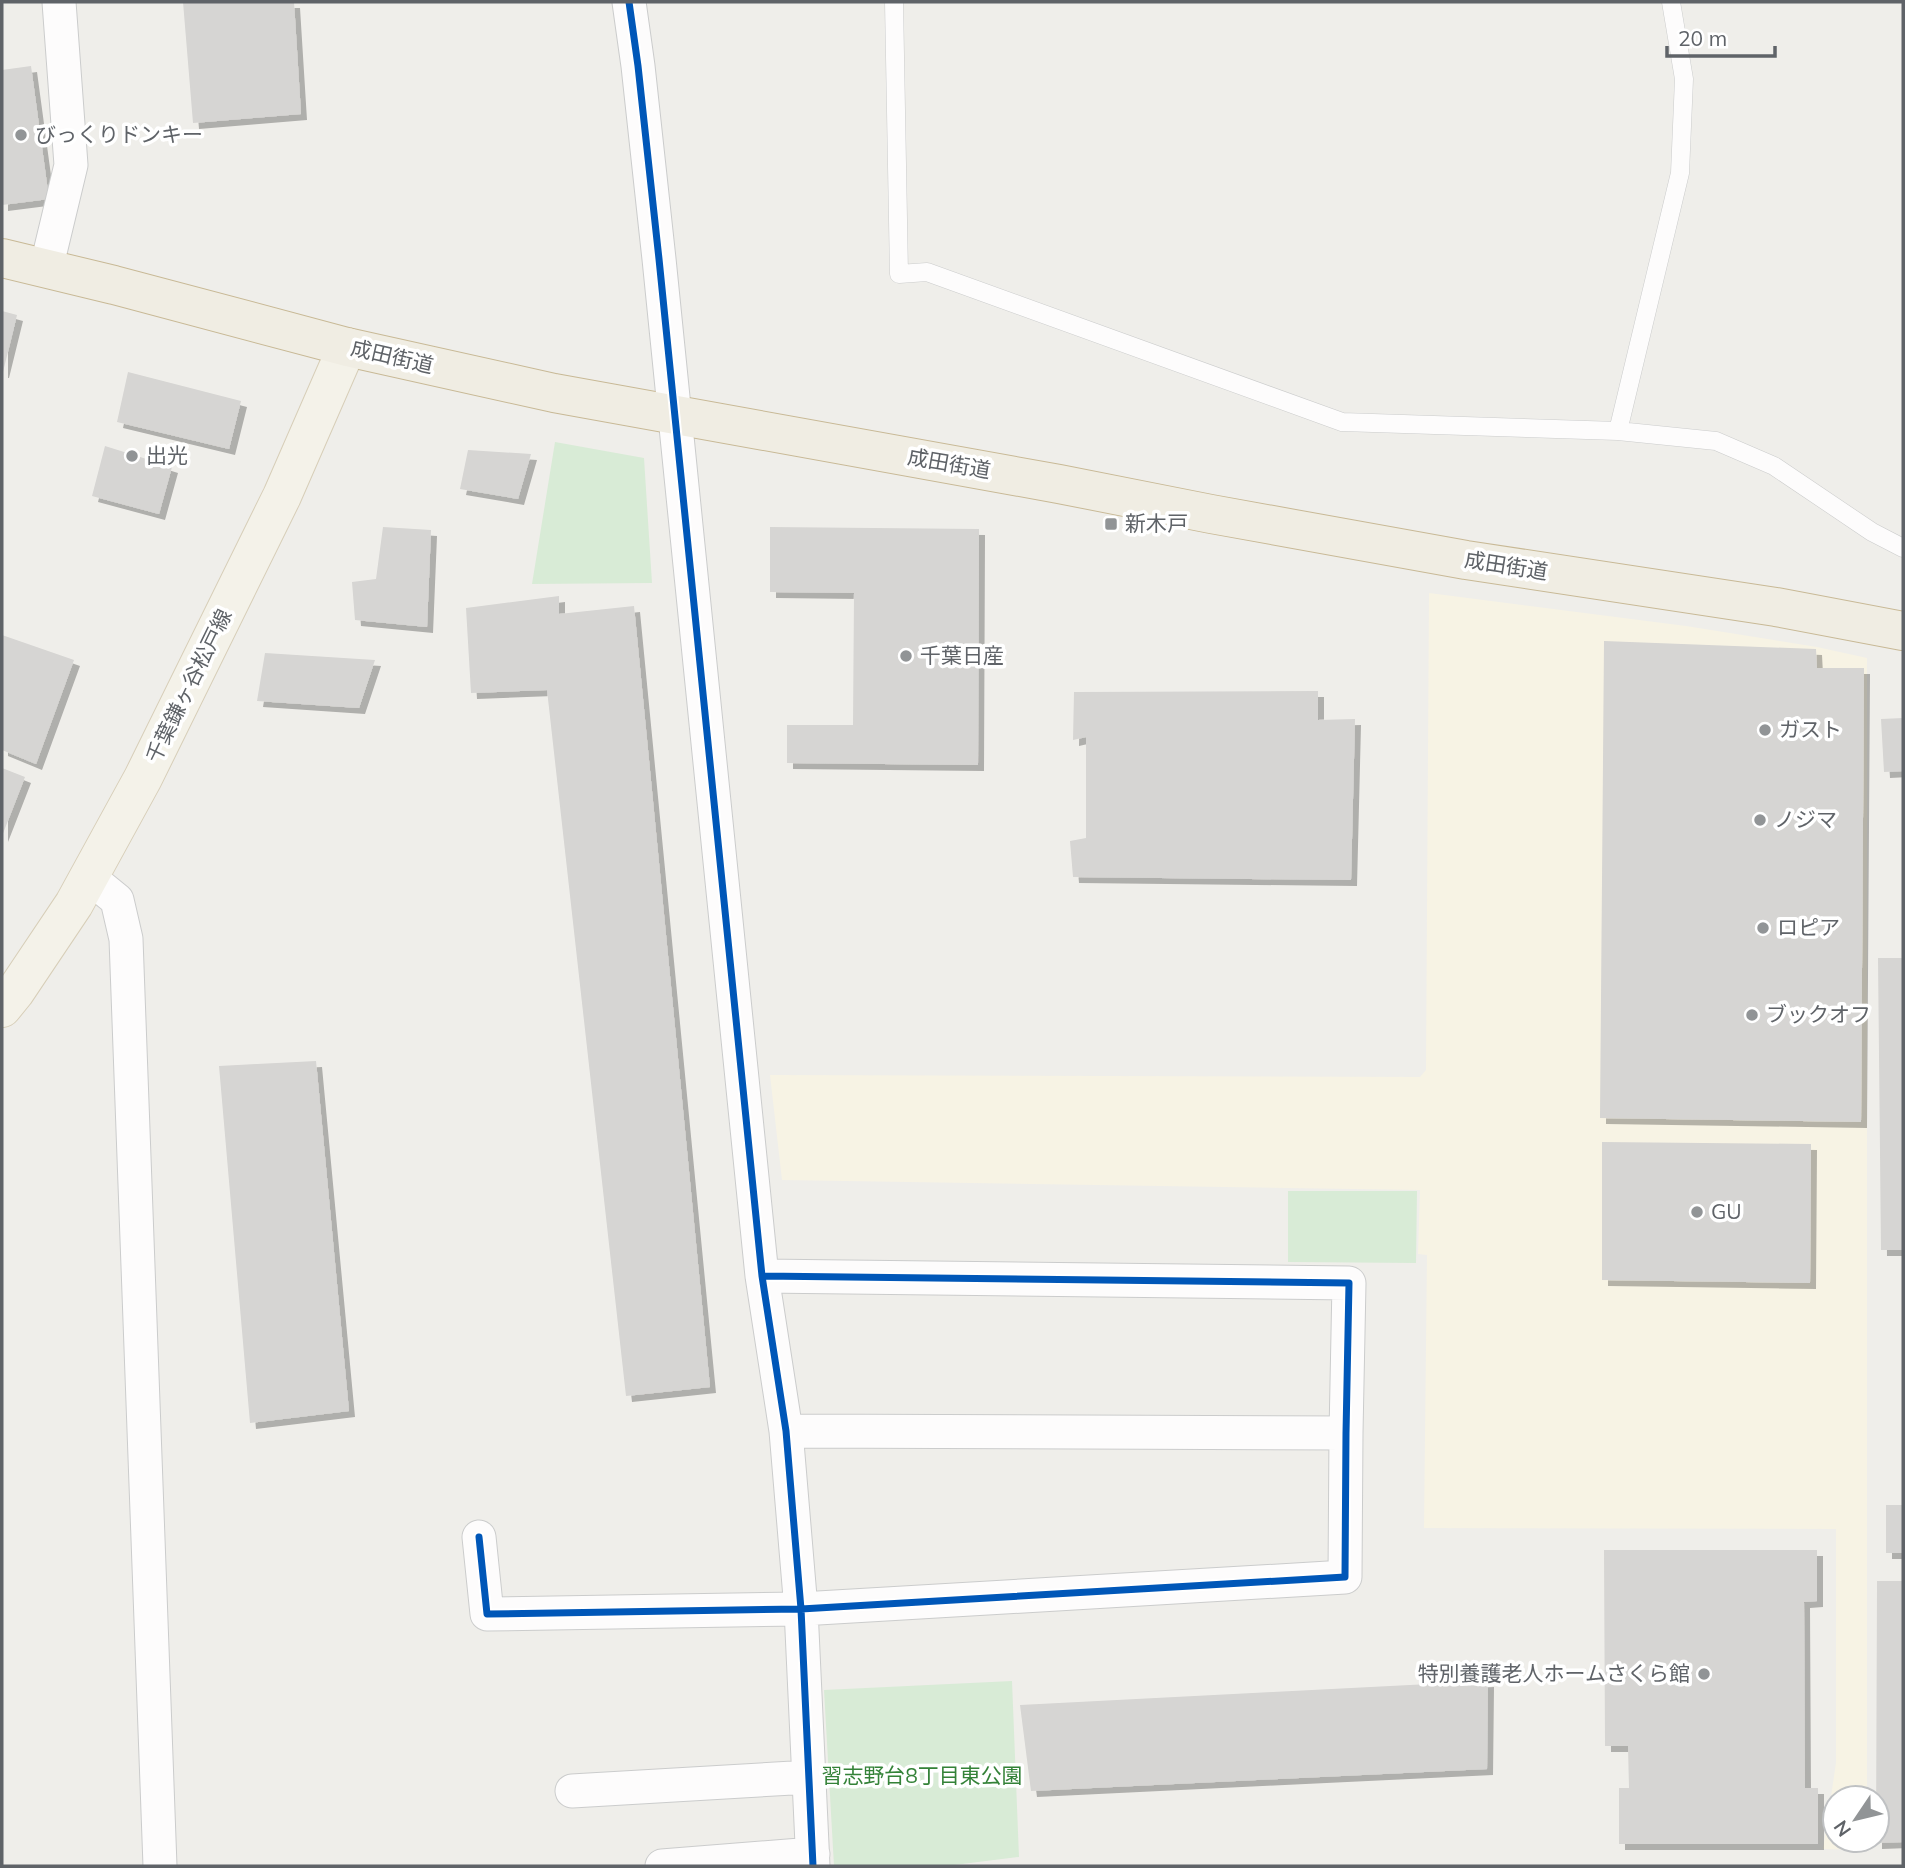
<svg xmlns="http://www.w3.org/2000/svg" width="1905" height="1868" viewBox="0 0 1905 1868" font-family="Mulish,'Noto Sans JP',sans-serif">
<style>
.commercial{fill:#f7f3e4}
.green{fill:#d8ebd6}
.building{fill:#d6d5d3;filter:url(#shadow)}
.lines{fill:none;stroke-linecap:round;stroke-linejoin:round}
.lane-casing{stroke:#cbcccc;stroke-width:19}
.street-casing{stroke:#cbcccc;stroke-width:35}
.primary-casing{stroke:#d7ceb8;stroke-width:40}
.highway-casing{stroke:#c8b996;stroke-width:40}
.lane{stroke:#fdfcfc;stroke-width:18}
.street{stroke:#fdfcfc;stroke-width:33}
.primary{stroke:#f4f2e9;stroke-width:38}
.highway{stroke:#f0ede3;stroke-width:38}
.cycleway-casing{stroke:#fff;stroke-width:11}
.cycleway{stroke:#0057b8;stroke-width:7}
.poi-dot{fill:#919496;stroke:#fff;stroke-width:2.5}
.labels{text-anchor:middle;stroke-width:7;stroke-linejoin:round;paint-order:stroke}
.poi-label{font-size:21px;fill:#5f6368;stroke:#fff;text-anchor:start}
.street-label{font-size:21px;fill:#5f6368;stroke:#fff}
.park-label{font-size:21px;fill:#348238;stroke:#fff}
</style>
<defs>
<filter id="shadow"><feDropShadow dx="6" dy="6" stdDeviation="0" flood-color="#0004"/></filter>
</defs>
<rect width="100%" height="100%" fill="#efeeea"/>
<!-- commercial -->
<path class="commercial" d="M1429,593L1686,626L1817,647L1867,658V1798H1835V1840H1867V1850L1823,1849L1836,1763V1529L1424,1528L1427,1255L1418,1254L1420,1190L782,1180L770,1075L1420,1077L1426,1070Z"/>
<!-- green -->
<path class="green" d="M555,442L644,458L652,583L532,584Z
M1288,1191H1417L1416,1263L1288,1262Z
M1012,1681L1019,1857L946,1866H834L824,1690Z"/>
<!-- building -->
<path class="building" d="M183,2H294L301,114L193,123Z
M31,66L49,199L2,205V70Z
M2,311L17,315L3,372H2Z
M128,372L241,401L229,449L117,422Z
M105,446L172,467L159,514L92,496Z
M468,450L531,454L518,499L460,489Z
M383,527L431,530L427,627L355,620L352,582L376,579Z
M770,527L979,529L978,765L787,763V725H853L854,593L770,592Z
M559,596V614L634,606L710,1387L626,1396L547,690L471,693L466,608Z
M2,635L74,660L36,764L2,750Z
M1604,641L1816,649L1817,668H1864L1861,1122L1600,1118Z
M265,653L375,660L359,708L257,701Z
M1318,691V720L1355,719L1351,880L1073,877L1070,841L1086,838V737L1073,740L1074,692Z
M1903,718V771L1884,772L1881,719Z
M2,768L25,777L2,836Z
M1878,958H1903V1250H1881Z
M316,1061L349,1411L250,1423L219,1066Z
M1602,1142L1811,1144L1810,1283L1602,1280Z
M1886,1505H1903V1553H1886Z
M1604,1550H1817V1601L1804,1602L1805,1788H1818V1844H1619V1788H1629L1628,1746H1605Z
M1877,1581H1903V1842L1876,1843Z
M1488,1681L1487,1769L1031,1791L1020,1705Z"/>
<g class="lines">
<defs>
<path id="lane" d="M894,2L899,274L927,272L1342,422L1618,431L1716,441L1774,466L1872,532L1903,548
M1618,431L1680,173L1684,79L1671,2"/>
<path id="street" d="M629,2L638,66L659,259L762,1276L786,1431L801,1609L813,1866
M46,269L71,165L59,2
M90,878L117,900L126,939L160,1866
M786,1431L1346,1433
M479,1537L487,1614L801,1609L1345,1577L1346,1433L1349,1283L762,1276
M572,1791L810,1777
M662,1866L813,1854"/>
<path id="primary" d="M2,1008L15,992L74,904L143,778L282,496L347,347"/>
<path id="highway" d="M2,258L114,285L347,347L554,393L1059,484L1211,514L1466,560L1776,607L1903,631"/>
</defs>
<!-- lane casing -->
<use href="#lane" class="lane-casing"/>
<!-- street casing -->
<use href="#street" class="street-casing"/>
<!-- primary casing -->
<use href="#primary" class="primary-casing"/>
<!-- highway casing -->
<use href="#highway" class="highway-casing"/>
<!-- lane -->
<use href="#lane" class="lane"/>
<!-- street -->
<use href="#street" class="street"/>
<!-- primary -->
<use href="#primary" class="primary"/>
<!-- highway -->
<use href="#highway" class="highway"/>
<defs>
<path id="cycleway" d="M629,2L638,66L659,259L762,1276L786,1431L801,1609L813,1866
M479,1537L487,1614L801,1609L1345,1577L1346,1433L1349,1283L762,1276"/>
</defs>
<!-- cycleway casing -->
<use href="#cycleway" class="cycleway-casing"/>
<!-- cycleway -->
<use href="#cycleway" class="cycleway"/>
</g>
<!-- markers -->
<g class="poi-dot">
<circle cx="21" cy="135" r="7"/>
<circle cx="132" cy="456" r="7"/>
<rect x="1104" y="517" width="14" height="14" rx="3.5"/>
<circle cx="906" cy="656" r="7"/>
<circle cx="1765" cy="730" r="7"/>
<circle cx="1760" cy="820" r="7"/>
<circle cx="1763" cy="928" r="7"/>
<circle cx="1752" cy="1015" r="7"/>
<circle cx="1697" cy="1212" r="7"/>
<circle cx="1704" cy="1674" r="7"/>
</g>
<g class="labels">
<!-- poi labels -->
<g class="poi-label">
<text x="35" y="142">びっくりドンキー</text>
<text x="146" y="463">出光</text>
<text x="1125" y="531">新木戸</text>
<text x="920" y="663">千葉日産</text>
<text x="1779" y="737">ガスト</text>
<text x="1774" y="827">ノジマ</text>
<text x="1777" y="935">ロピア</text>
<text x="1766" y="1022">ブックオフ</text>
<text x="1711" y="1219">GU</text>
<text x="1690" y="1681" text-anchor="end">特別養護老人ホームさくら館</text>
</g>
<!-- street labels -->
<g class="street-label">
<text transform="translate(392 357) rotate(13)" y="7">成田街道</text>
<text transform="translate(949 464) rotate(10)" y="7">成田街道</text>
<text transform="translate(1506 566) rotate(9)" y="7">成田街道</text>
<text transform="translate(189 686) rotate(-64)" y="7">千葉鎌ヶ谷松戸線</text>
</g>
<!-- park labels -->
<g class="park-label">
<text x="922" y="1783">習志野台8丁目東公園</text>
</g>
</g>
<!-- border -->
<rect width="1905" height="1868" fill="none" stroke="#5f6368" stroke-width="7"/>
<!-- north arrow -->
<g transform="translate(1856 1819) rotate(235)"><circle r="33" fill="#ffffff" stroke="#bfc1c3" stroke-width="2"/>
<path d="M0-5L12 26L0 18L-12 26Z" fill="#919496"/>
<text y="-10" font-size="19" font-weight="bold" text-anchor="middle" fill="#5f6368">N</text>
</g>
<!-- scale -->
<path d="M1667 46v10h108v-10" fill="none" stroke="#5f6368" stroke-width="3.5"/>
<text x="1678" y="46" font-size="21" fill="#5f6368" stroke="#ffffff" stroke-width="5" paint-order="stroke">20 m</text>
</svg>
